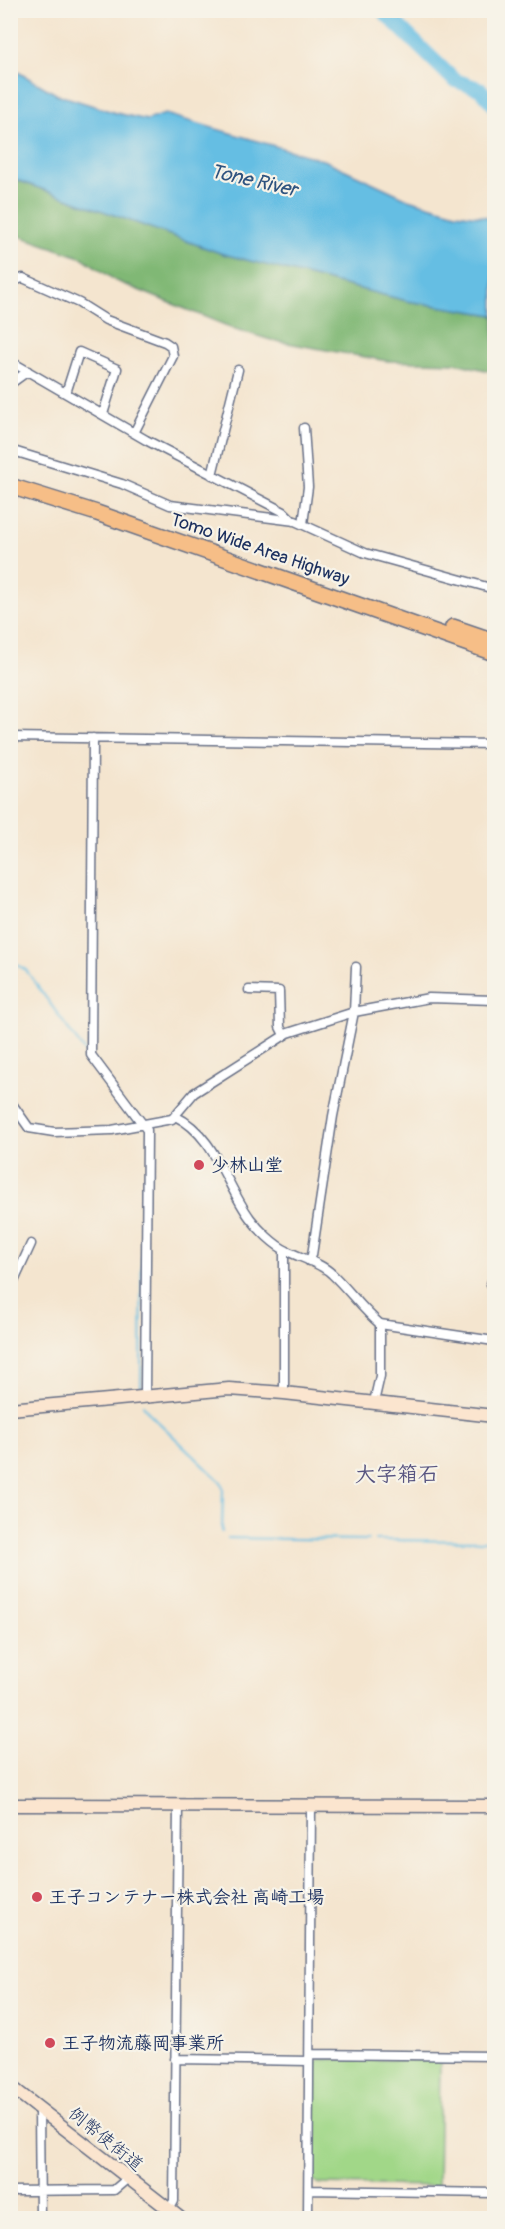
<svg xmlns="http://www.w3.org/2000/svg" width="505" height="2229" viewBox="0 0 505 2229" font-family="Pangolin,'Klee One',sans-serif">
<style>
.green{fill:#a1d788;stroke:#5e8373;stroke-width:1.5}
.forest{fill:#80b874;stroke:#4e7469;stroke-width:1.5}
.water{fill:#65bee3;stroke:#4076a0;stroke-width:1.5}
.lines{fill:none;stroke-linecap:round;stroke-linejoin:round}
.stream{stroke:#65bee3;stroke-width:2}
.river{stroke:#65bee3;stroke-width:15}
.street-casing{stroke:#676f86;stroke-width:11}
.secondary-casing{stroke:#676f86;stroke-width:15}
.highway-casing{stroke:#676f86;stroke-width:18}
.street{stroke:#fff;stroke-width:8}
.secondary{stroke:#fbe5cf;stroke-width:12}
.highway{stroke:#f6be87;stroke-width:15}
.poi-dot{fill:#d1495b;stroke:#f7f3e8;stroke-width:2}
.labels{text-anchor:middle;stroke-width:4.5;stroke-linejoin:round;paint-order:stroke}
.street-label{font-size:18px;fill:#1b2f5e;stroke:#f7f3e8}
.poi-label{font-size:18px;font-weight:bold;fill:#1b2f5e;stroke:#f7f3e8;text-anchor:start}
.water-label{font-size:20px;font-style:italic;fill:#2e537f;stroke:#f7f3e8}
.quarter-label{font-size:21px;font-weight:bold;fill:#585581;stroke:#f7f3e8}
</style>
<rect width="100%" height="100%" fill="#f7f3e8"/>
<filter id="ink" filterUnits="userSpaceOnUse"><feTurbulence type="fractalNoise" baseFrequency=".0167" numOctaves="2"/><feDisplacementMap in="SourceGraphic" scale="12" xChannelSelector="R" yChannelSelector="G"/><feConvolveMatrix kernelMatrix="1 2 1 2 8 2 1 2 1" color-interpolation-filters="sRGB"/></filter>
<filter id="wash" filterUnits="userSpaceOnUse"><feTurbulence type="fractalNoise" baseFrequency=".008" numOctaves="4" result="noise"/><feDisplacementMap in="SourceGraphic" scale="24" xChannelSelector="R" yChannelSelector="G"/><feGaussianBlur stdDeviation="1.35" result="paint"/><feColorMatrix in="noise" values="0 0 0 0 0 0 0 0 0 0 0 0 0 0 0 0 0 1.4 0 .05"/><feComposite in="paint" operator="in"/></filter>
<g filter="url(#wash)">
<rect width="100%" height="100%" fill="#f4e5cf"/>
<!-- green -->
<path class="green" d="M319,2059L440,2060L438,2186L317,2184L313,2180L315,2065Z"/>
<!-- forest -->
<path class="forest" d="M11,178L223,254L407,301L494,315V372L455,363L387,361L271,340L235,329L116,281L83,258L11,233Z"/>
<!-- water -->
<path class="water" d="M11,68L56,94L116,113L147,120L165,114L326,161L408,199L456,213L494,218V315L407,301L223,254L11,178Z"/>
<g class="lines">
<!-- stream -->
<path class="stream" d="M10,961L26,970L87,1055
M115,1094L134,1120
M141,1391L142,1238
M143,1405L150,1414L220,1481L223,1488L222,1532
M228,1538L368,1540
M375,1540L494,1541"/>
<!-- river -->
<path class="river" d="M382,10L454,80L480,89L494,105"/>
</g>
</g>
<g filter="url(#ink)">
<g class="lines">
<defs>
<path id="street" d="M10,282L23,278L79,303L106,320L165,342L171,346L173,356L134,433
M10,361L146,440L284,512L293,521
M10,384L28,371
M66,393L79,352L117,369L103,414
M10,450L122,484L170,505L295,521L365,553L494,589
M212,475L238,370
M303,524L308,487L304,428
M10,737L494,744
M93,738L91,1055L147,1130L145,1398
M249,990L279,991L280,1027L284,1035
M10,1101L29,1128L54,1132L112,1130L172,1119L194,1093L288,1033L354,1012L429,998L494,1000
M175,1116C215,1135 225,1184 250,1218C259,1230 274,1245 287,1251C301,1258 321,1263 332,1274C349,1290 362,1309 380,1324L494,1341
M284,1250V1393
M309,1261L312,1255L333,1116L354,1012L356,967
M494,1276L491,1284L494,1289V1306
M10,1290L31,1244
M374,1402L380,1376V1324
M310,2054L494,2056
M175,2059L309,2061
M39,2108L40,2218
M309,2190L494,2193
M10,2191L114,2190L127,2179
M169,2210L174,2201L178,1806
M308,2218L311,1806"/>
<path id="secondary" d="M10,1409L229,1389L284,1393L494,1416
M10,1805L494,1806
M10,2086L180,2218"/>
<path id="highway" d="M10,486L97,513L494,653
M453,627L494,641"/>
</defs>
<!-- street casing -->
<use href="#street" class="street-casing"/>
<!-- secondary casing -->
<use href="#secondary" class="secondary-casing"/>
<!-- highway casing -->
<use href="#highway" class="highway-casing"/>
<!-- street -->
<use href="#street" class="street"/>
<!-- secondary -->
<use href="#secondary" class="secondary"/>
<!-- highway -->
<use href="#highway" class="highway"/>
</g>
</g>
<!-- markers -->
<g class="poi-dot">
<circle cx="199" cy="1165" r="6"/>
<circle cx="37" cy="1897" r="6"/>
<circle cx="50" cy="2043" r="6"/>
</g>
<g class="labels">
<!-- street labels -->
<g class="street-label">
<text transform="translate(260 549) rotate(19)" y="6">Tomo Wide Area Highway</text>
<text transform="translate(106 2139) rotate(39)" y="6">例幣使街道</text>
</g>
<!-- poi labels -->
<g class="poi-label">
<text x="211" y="1171">少林山堂</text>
<text x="49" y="1903">王子コンテナー株式会社 高崎工場</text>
<text x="62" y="2049">王子物流藤岡事業所</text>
</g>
<!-- water labels -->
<g class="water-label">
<text transform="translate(254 180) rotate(13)" y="7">Tone River</text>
</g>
<!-- quarter labels -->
<g class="quarter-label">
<text x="397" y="1481">大字箱石</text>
</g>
</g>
<!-- margin -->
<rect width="505" height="2229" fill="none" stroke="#f7f3e8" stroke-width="36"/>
</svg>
